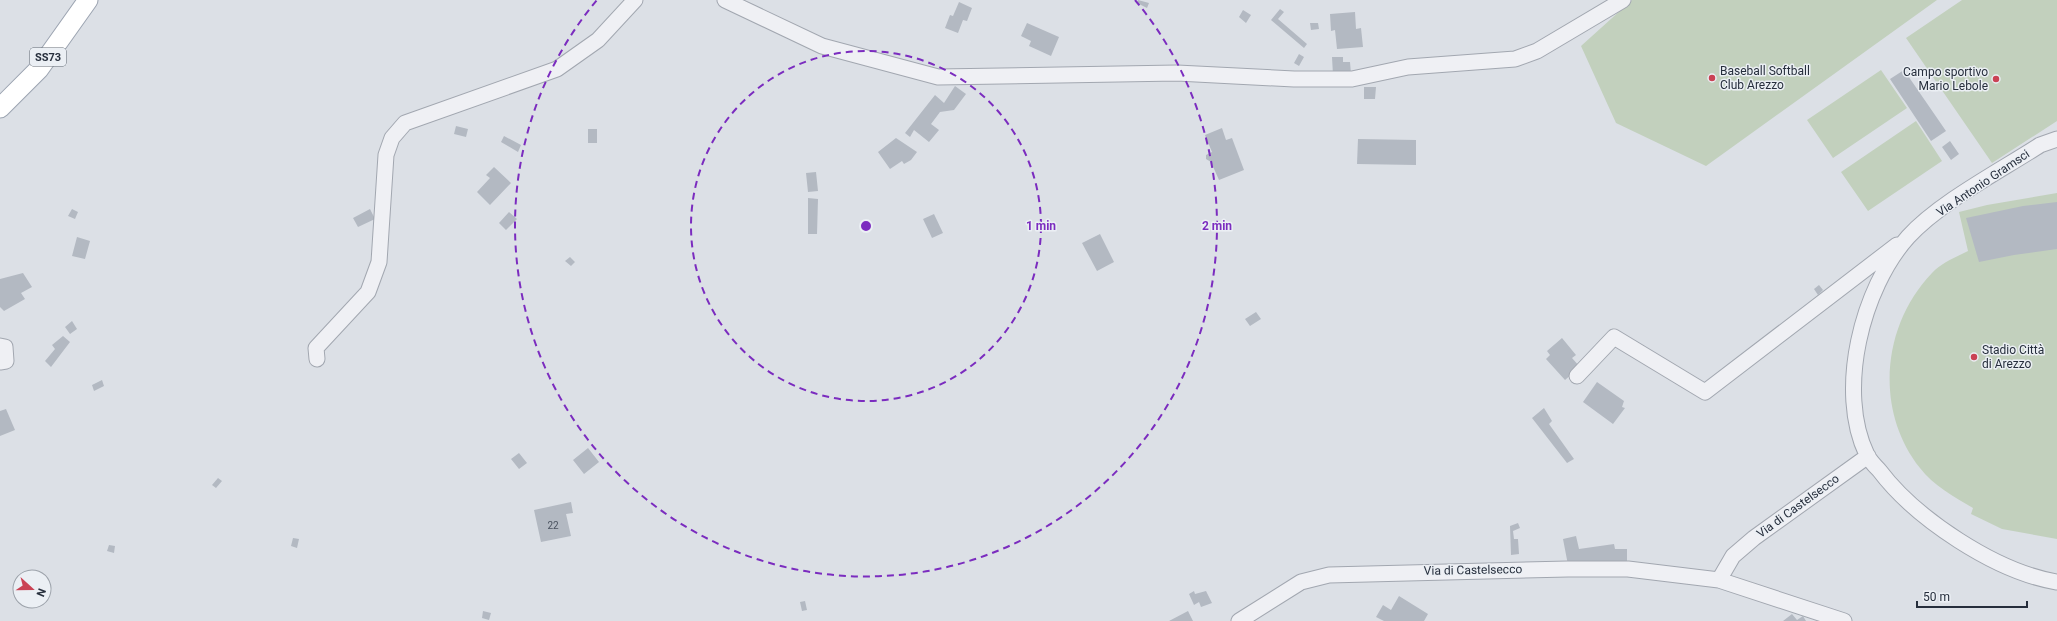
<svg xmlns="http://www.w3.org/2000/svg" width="2057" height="621" viewBox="0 0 2057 621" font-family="Roboto,sans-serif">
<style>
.green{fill:#c2d0bd}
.building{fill:#b3b9c2}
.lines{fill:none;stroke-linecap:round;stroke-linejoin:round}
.minor-casing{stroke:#a2a7b0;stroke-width:17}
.major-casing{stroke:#9ca4b1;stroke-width:21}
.minor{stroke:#eff0f4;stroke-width:15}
.major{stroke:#fff;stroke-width:19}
.ring{fill:none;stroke:#7b2cbf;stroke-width:2;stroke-dasharray:7 5}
.poi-dot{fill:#ca4254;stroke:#ebeff4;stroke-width:1.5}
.labels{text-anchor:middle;stroke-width:3;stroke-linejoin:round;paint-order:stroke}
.number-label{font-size:10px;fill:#49515e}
.shield{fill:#ebeff4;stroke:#616873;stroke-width:1}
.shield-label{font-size:11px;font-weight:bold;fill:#262e3c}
.poi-label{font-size:12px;fill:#262e3c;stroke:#ebeff4;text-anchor:start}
.street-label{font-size:12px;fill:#262e3c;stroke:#ebeff4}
.centre{fill:#7b2cbf;stroke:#ebeff4;stroke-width:2}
.ring-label{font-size:12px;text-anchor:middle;font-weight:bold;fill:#7b2cbf;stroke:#ebeff4;stroke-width:3;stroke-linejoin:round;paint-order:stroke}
</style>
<rect width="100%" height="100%" fill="#dce0e6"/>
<!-- green -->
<path class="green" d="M1632,0H1937L1706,166L1616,123L1581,46Z
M1962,0H2057V121L1992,163L1906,38Z
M1881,70L1907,108L1833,158L1807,120Z
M1916,121L1942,161L1868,211L1841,172Z
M2057,193V539L2002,529L1971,514L1973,508C1954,497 1933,485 1920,468C1874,410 1882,325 1932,273C1941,263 1956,257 1968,251L1959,212L1987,205Z"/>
<!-- building -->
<path class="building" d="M1138,0L1149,3L1147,8L1137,3Z
M959,2L972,8L967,21L963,20L958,33L945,28L950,15L953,16Z
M1280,9L1284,12L1278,19L1307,44L1304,48L1271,20Z
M1243,10L1251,15L1246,23L1239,17Z
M1355,12L1356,29L1361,28L1363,47L1337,49L1335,30L1331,31L1330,14Z
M1027,23L1059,37L1051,56L1029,46L1031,41L1021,36Z
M1310,23H1318L1319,29L1311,30Z
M1299,54L1304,57L1299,66L1294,63Z
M1332,57H1343V62H1350L1351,74L1333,75Z
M1904,70L1946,131L1931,141L1890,79Z
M955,86L966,94L954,110L940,112L931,124L939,130L929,142L914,130L910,137L905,133L935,95L944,103Z
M1364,87H1376L1375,99H1364Z
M456,126L468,129L466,137L454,134Z
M1222,128L1226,140L1232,138L1244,170L1219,180L1211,162L1206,159V155L1212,152L1205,135Z
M588,129H597V143H588Z
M504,136L521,145L518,152L501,142Z
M896,138L917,152L911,160L904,164L902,161L890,169L878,152Z
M1358,139L1416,140V165L1357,164Z
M1950,141L1959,154L1951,160L1942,147Z
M494,167L511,183L490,205L477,192L490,178L486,175Z
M816,172L818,191L808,192L806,173Z
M808,198L818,199L817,234H808Z
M2057,202V249L2014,255L1979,262L1966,218L2023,206Z
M72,209L78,212L75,219L68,216Z
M370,209L375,219L358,227L353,218Z
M509,212L517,219L506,230L499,223Z
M934,214L943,233L932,238L923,219Z
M1100,234L1114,262L1097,271L1082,243Z
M77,237L90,241L85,259L72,256Z
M570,257L575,262L571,266L565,261Z
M23,273L32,287L21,293L25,299L4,311L0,307V279Z
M1819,285L1823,290L1818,295L1814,289Z
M1256,312L1261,319L1250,326L1245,319Z
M72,321L77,329L70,334L65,327Z
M63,336L70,342L51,367L45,361L55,349L52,345Z
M1562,338L1576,355L1572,358L1580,367L1565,380L1546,359L1550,355L1547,351Z
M102,380L104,386L94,391L92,385Z
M1597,382L1624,401L1622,407L1625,408L1613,424L1583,402Z
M1544,408L1552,421L1549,424L1574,459L1567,463L1532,418Z
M6,409L15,430L0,436V411Z
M588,448L599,462L584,474L573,460Z
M519,453L527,463L519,469L511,459Z
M218,478L222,481L216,488L212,485Z
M571,502L573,513L566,514L571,536L541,542L534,510Z
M1518,523L1520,528L1513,531L1514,539H1518L1519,554L1511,555L1510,526Z
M1576,536L1579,549L1614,544L1615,549H1627V565H1568L1563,539Z
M293,538L299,539L297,548L291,546Z
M109,545L115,546L114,553L107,551Z
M1194,591L1195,594L1206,591L1212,603L1201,607L1199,602L1194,605L1189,594Z
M1399,596L1428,614L1424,621H1384L1376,617L1383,605L1391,610Z
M805,601L807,610L802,611L800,602Z
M483,611L491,613L489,620L482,618Z
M1188,611L1193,621H1169Z
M1792,614L1797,620L1803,616L1806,621H1783Z"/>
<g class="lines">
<defs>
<path id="minor" d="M725,0L822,46L938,77L1177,73L1294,79H1352L1408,67L1515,59L1537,51L1623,0
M2057,139L2040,145C2000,171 1940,202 1908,237C1862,288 1836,391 1867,455C1870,461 1875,466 1879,470C1916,519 1996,572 2057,582
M0,346L5,347L6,361L0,362
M317,359L316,348L368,292L379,262L386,155L392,138L405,123L557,69L598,40L635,0
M1577,376L1614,337L1705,392L1897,245
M1719,580L1844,621
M1239,621L1301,582L1329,575L1568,569H1628L1719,580L1733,556L1754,538L1868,456"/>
<path id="major" d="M0,108L39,69L88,0"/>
</defs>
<!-- minor casing -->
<use href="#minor" class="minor-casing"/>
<!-- major casing -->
<use href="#major" class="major-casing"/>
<!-- minor -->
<use href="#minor" class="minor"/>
<!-- major -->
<use href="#major" class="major"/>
</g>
<!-- distance rings -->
<g class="ring">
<circle cx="866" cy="226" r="175"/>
<path d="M1135 0A351 351 0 1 1 597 0"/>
</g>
<!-- markers -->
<g class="poi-dot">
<circle cx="1712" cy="78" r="4"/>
<circle cx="1996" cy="79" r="4"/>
<circle cx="1974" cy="357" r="4"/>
</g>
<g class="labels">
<!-- number labels -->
<g class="number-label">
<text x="553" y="529">22</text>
</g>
<!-- shield labels -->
<rect class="shield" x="30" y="48" width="36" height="18" rx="3"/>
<g class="shield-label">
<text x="48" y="61">SS73</text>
</g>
<!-- poi labels -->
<g class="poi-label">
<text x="1720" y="75">Baseball Softball<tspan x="1720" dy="14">Club Arezzo</tspan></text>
<text x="1988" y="76" text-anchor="end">Campo sportivo<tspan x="1988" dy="14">Mario Lebole</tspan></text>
<text x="1982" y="354">Stadio Città<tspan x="1982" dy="14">di Arezzo</tspan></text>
</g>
<!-- street labels -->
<g class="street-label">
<text transform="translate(1983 183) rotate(-34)" y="4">Via Antonio Gramsci</text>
<text transform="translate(1798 506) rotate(-36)" y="4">Via di Castelsecco</text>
<text transform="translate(1473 570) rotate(-1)" y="4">Via di Castelsecco</text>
</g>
</g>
<circle cx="866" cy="226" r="6" class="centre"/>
<g class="ring-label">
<text x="1041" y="230">1 min</text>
<text x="1217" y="230">2 min</text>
</g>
<!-- north arrow -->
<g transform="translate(32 589) rotate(111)"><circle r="19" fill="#ebeff4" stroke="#9ca2aa"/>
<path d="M0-3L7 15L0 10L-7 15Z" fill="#ca4254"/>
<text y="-6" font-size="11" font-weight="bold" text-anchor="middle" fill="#262e3c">N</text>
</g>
<!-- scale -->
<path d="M1917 601v6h110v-6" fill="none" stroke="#262e3c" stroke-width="2"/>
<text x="1923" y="601" font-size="12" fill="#262e3c" stroke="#ebeff4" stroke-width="3" paint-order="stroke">50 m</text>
</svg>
